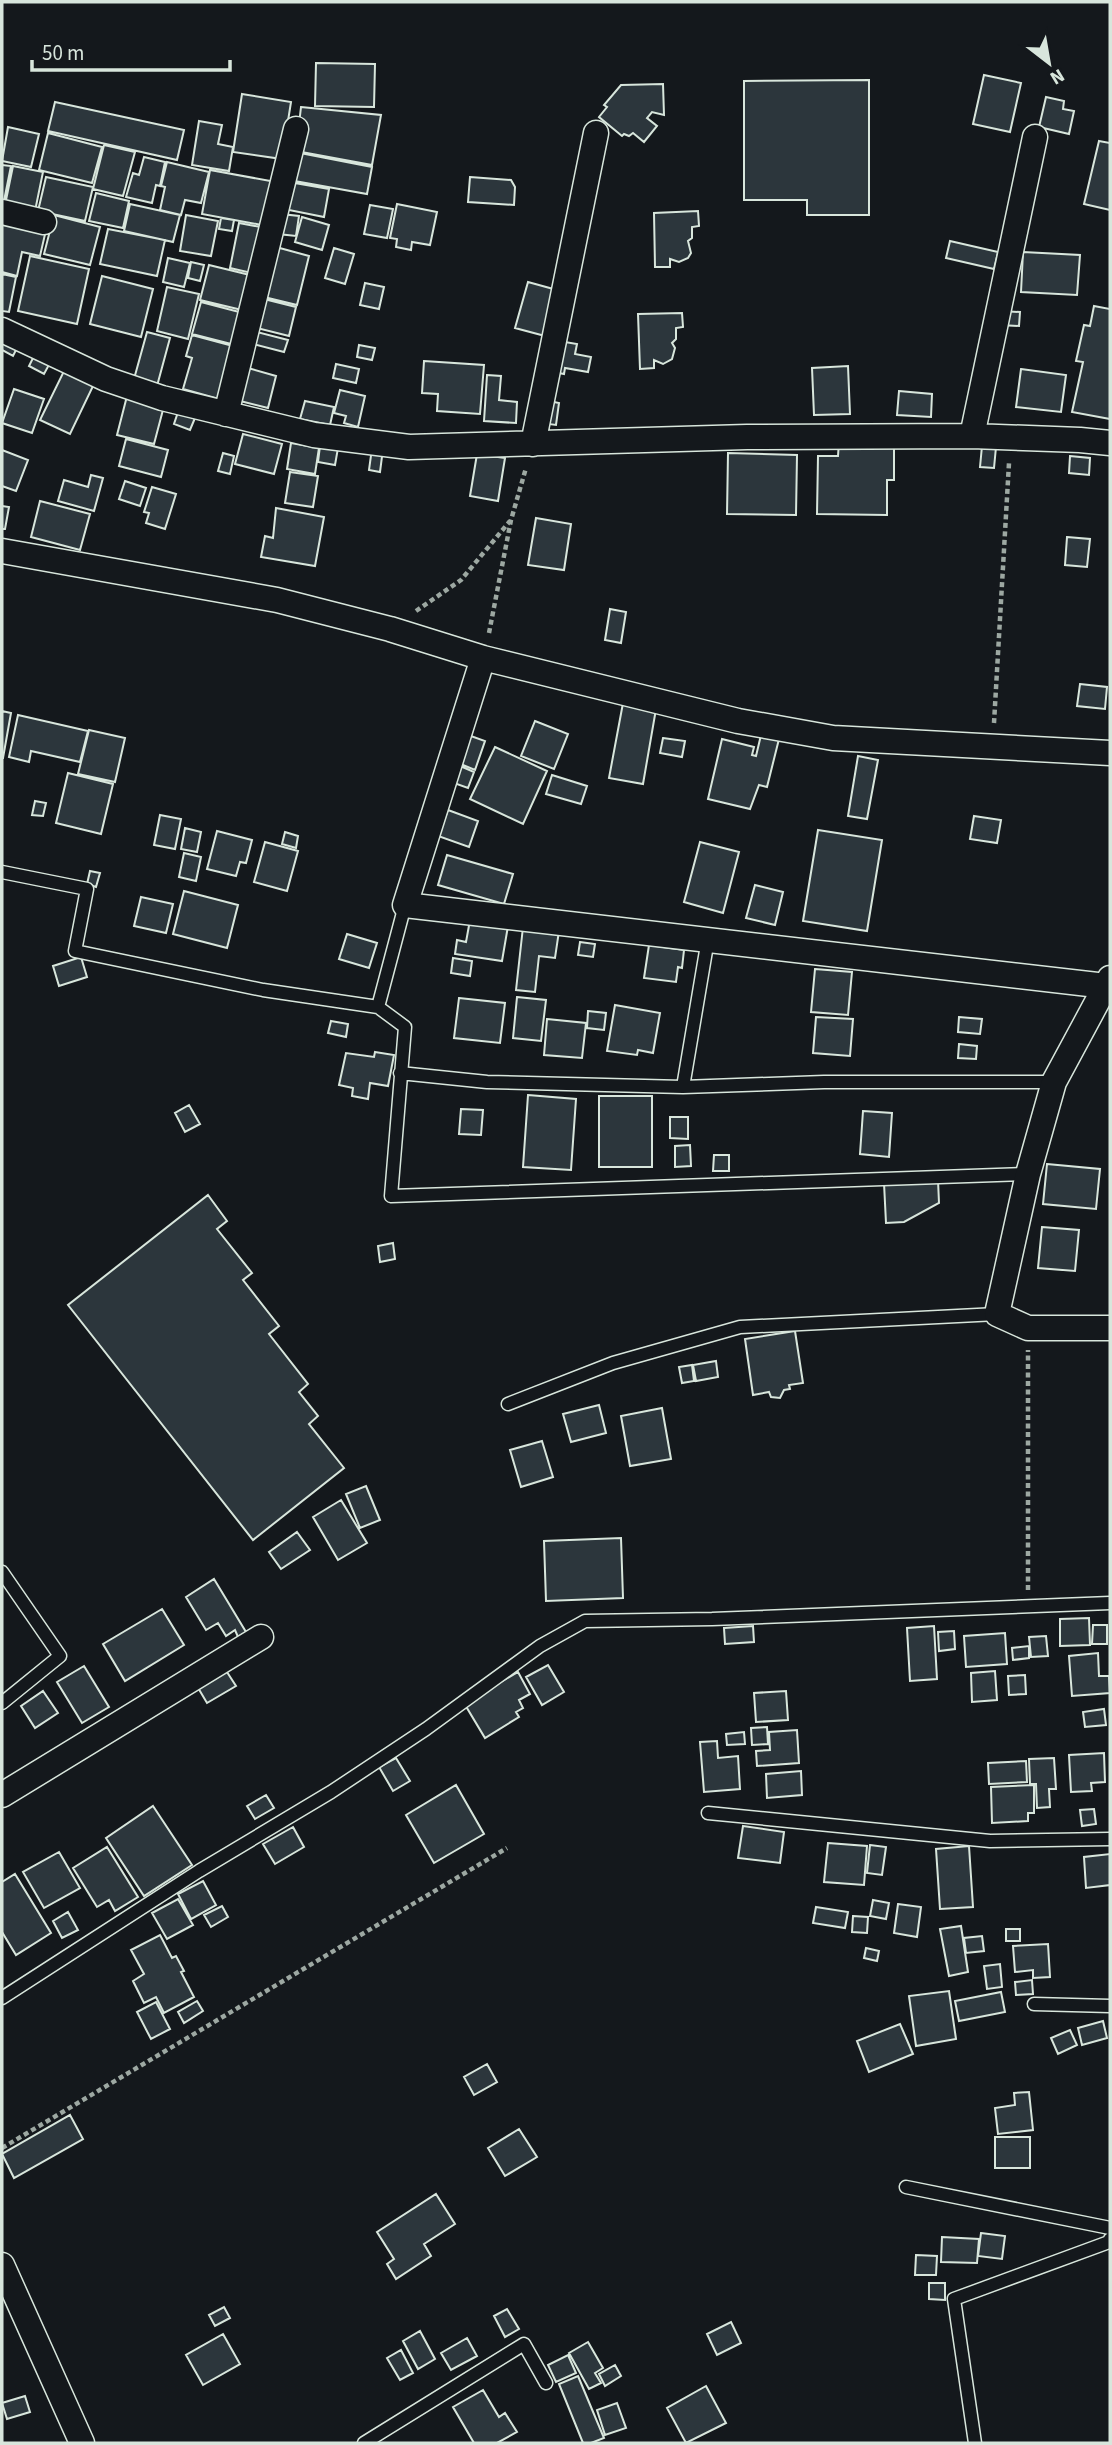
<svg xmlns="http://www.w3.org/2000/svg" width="1112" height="2445" viewBox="0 0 1112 2445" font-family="'Source Sans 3',sans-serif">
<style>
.building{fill:#2c363c;stroke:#d8e6dc;stroke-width:2}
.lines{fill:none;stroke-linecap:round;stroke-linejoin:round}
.service-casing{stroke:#d8e6dc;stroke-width:15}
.minor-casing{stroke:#d8e6dc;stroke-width:27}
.path{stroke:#9da8a2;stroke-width:4.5;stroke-dasharray:5 3.5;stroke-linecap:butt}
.service{stroke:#14181c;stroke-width:12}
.minor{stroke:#14181c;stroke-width:24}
</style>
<rect width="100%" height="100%" fill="#14181c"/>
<!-- building -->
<path class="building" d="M316,63L375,64L374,107L315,106Z
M984,75L1021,83L1010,132L973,124Z
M869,80V215H807V200H744V81Z
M663,84L664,115L652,112L647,118L657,126L644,142L633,133L629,136L624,134L622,136L599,117L607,107L604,105L621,85Z
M242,94L291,102L282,159L233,152Z
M1046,97L1064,101L1063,109L1074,111L1069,134L1039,127Z
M55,102L184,130L177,160L48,131Z
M301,107L381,115L372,165L296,151Z
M199,121L222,125L218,144L233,147L229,171L192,165Z
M8,127L39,134L31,167L2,161Z
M48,133L102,147L92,183L39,170Z
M1099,141L1110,143V210L1084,204Z
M104,145L135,152L123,196L93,189Z
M295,152L372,167L367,194L289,180Z
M144,157L165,162L160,186L156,185L152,203L126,197L133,173L139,175Z
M167,162L209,172L201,203L185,200L181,215L160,210L165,187L161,186Z
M2,165L11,166L3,206H2Z
M13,166L43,172L35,211L5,205Z
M210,170L276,182L267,226L202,214Z
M46,177L93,187L85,221L38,211Z
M470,177L511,180L515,187L514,205L468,202Z
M289,182L329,189L324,217L284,209Z
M96,193L129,201L123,228L89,221Z
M130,204L180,215L173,242L124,231Z
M397,204L437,212L430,245L412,242L411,250L396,247L397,239L390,238Z
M370,205L393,209L387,238L364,234Z
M698,211L699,226L692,227V238L688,241L691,253L688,258L679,262L670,259V267H655L654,213Z
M281,214L299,216L296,236L278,234Z
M54,215L100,227L90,265L44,254Z
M186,215L218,221L211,256L180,251Z
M302,217L329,225L322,250L295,242Z
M221,218L234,220L232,231L219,229Z
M2,220L46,230L40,256L22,252L17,276L2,272Z
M239,223L266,228L256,274L230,268Z
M108,229L165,240L157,276L100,264Z
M950,241L998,252L994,269L946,258Z
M276,247L309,256L297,305L264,297Z
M334,248L354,254L345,284L325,278Z
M1023,252L1080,255L1077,295L1021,292Z
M30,256L89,269L77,324L18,311Z
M168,258L190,263L184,287L163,282Z
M191,262L204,265L200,281L188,278Z
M209,265L254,276L246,311L200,300Z
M2,274L16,277L9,312L2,311Z
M102,276L153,289L141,337L90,324Z
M528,282L557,290L545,336L515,328Z
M365,283L384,287L379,309L360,305Z
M167,287L199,294L188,339L157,331Z
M256,297L296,307L289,336L249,326Z
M201,302L243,313L235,345L192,334Z
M1094,306L1110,309V419L1072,412L1083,362L1076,361L1084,325L1090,326Z
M1001,311L1020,312L1019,326L1000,325Z
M682,313L683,327L676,328V339L672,343L675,348L672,359L663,364L654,360V368L640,369L638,314Z
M249,330L288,340L284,352L245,342Z
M147,332L170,338L157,386L134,379Z
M192,335L233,346L219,399L183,389L192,358L186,356Z
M2,341L19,344L13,356L2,350Z
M559,341L577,344L575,354L591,357L588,372L565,368L564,374L549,371Z
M359,345L375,348L372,360L357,357Z
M35,354L51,361L44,374L29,366Z
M424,361L484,365L480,414L437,411L438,394L422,393Z
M336,364L359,369L356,383L333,378Z
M848,366L850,414L814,415L812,368Z
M248,368L276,376L268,408L240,401Z
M65,369L94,384L70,434L40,420Z
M1021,369L1066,375L1061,412L1016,407Z
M487,375L501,376L499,400L517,402L516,423L484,421Z
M14,389L44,399L32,433L2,423Z
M340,390L365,396L358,427L344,423L346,416L334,413Z
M899,391L932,394L931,417L897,415Z
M127,396L164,406L154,444L117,435Z
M544,400L559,403L556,425L541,423Z
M305,401L334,407L330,425L300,419Z
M178,412L195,418L190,430L174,424Z
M243,434L282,444L274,474L235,464Z
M126,439L168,450L161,477L119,466Z
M839,441L894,442V480H887V515L817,514L818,456H838Z
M291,443L319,448L315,474L287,469Z
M320,446L338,448L335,465L318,462Z
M982,446L996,447L994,468L980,467Z
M372,448L383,449L380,472L369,470Z
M2,450L28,460L16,491L2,486Z
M223,453L234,456L230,474L218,471Z
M728,453L797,455L796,515L727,514Z
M477,454L505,458L498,501L470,496Z
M1070,456L1090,458L1089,475L1069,473Z
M290,472L318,476L313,507L285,503Z
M91,475L103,478L94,511L58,501L64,480L88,487Z
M125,481L146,488L140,506L119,499Z
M152,487L176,494L165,529L146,523L149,513L144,512Z
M40,501L90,514L80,550L31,537Z
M2,506L9,507L5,529H2Z
M276,508L324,517L315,566L261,557L265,536L273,538Z
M536,518L571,524L564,570L528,565Z
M1067,537L1090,539L1087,567L1065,565Z
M610,609L626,612L621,643L605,640Z
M1080,684L1107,687L1105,709L1077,706Z
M623,703L656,709L643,784L609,778Z
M2,711L11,713L3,758H2Z
M18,715L88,731L80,762L31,751L29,762L9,757Z
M535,721L568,734L554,769L521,756Z
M89,730L125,738L115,782L78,774Z
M468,735L485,741L475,770L458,763Z
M761,735L779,739L767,787L759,785L750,809L708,799L722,739L754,747L752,755L756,756Z
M663,738L685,741L682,757L660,753Z
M495,747L547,771L523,824L470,799Z
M858,756L878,760L867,819L848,816Z
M458,765L474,772L468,788L451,782Z
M68,773L113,784L101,834L56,823Z
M552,775L587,786L581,804L546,794Z
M35,801L46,803L43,816L32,815Z
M448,810L478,821L469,847L438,836Z
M160,815L181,819L175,849L154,845Z
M974,816L1001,820L997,843L970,839Z
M185,828L201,832L197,852L181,849Z
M818,830L882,840L867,931L803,921Z
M217,831L252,840L246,863L240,862L236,876L207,869Z
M285,832L298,836L296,848L282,844Z
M265,842L298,851L287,891L254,882Z
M700,842L739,852L723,913L684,902Z
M184,853L201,857L196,881L179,877Z
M447,855L513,874L504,904L438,885Z
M90,871L100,873L96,887L87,884Z
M755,885L783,892L775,925L746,918Z
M184,891L238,905L227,948L173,934Z
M141,897L173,904L166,933L134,926Z
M470,920L508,926L502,961L455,954L457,940L466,942Z
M523,927L559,931L555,958L539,956L535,992L516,990Z
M347,934L377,943L369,968L339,959Z
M580,942L595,944L593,957L578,955Z
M649,945L684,950L682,968L678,967L676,982L644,978Z
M81,957L87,977L59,986L53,966Z
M453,958L472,961L470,976L451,973Z
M815,969L852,972L848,1015L811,1012Z
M517,997L546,1000L541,1041L513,1038Z
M459,998L505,1003L500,1043L454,1038Z
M615,1005L660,1013L653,1053L638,1050L637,1055L607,1051Z
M588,1011L606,1013L604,1030L587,1028Z
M816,1017L853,1019L850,1056L813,1053Z
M959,1017L982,1019L980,1034L958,1032Z
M547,1019L586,1023L582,1058L544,1055Z
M331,1021L348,1024L346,1037L328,1033Z
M959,1044L977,1046L976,1059L958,1058Z
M375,1052L394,1055L388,1086L370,1083L368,1099L352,1096L353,1088L339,1085L346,1053L374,1057Z
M528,1095L576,1099L571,1170L523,1167Z
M599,1096H652V1167H599Z
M189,1105L200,1124L185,1132L175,1113Z
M461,1109L483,1110L481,1135L459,1134Z
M863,1111L892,1113L889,1157L860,1154Z
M670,1117H688V1139L670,1138Z
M690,1145L691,1166L675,1167V1146Z
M714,1155H729V1171H713Z
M1047,1164L1100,1169L1096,1209L1043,1204Z
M938,1180L939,1203L904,1222L886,1223L884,1183Z
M208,1195L227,1221L217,1229L252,1273L243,1280L279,1326L269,1334L308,1384L299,1392L318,1416L309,1424L344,1468L253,1540L68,1305Z
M1042,1227L1079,1230L1075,1271L1038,1268Z
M393,1243L395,1259L380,1262L378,1246Z
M795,1331L803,1383L789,1385L790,1389L784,1390L780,1398L771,1397L769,1392L753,1395L745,1339Z
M716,1361L718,1377L696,1381L693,1365Z
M692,1365L694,1381L682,1383L679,1367Z
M599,1405L606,1433L571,1442L563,1414Z
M662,1408L671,1459L630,1466L621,1416Z
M542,1441L553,1477L521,1487L510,1450Z
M366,1486L380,1520L360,1528L346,1494Z
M341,1500L367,1543L338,1560L313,1517Z
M297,1532L310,1550L281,1569L269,1552Z
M621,1538L623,1598L546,1601L544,1541Z
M214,1579L246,1632L238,1637L235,1630L226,1636L218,1623L206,1630L186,1597Z
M162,1609L184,1645L125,1681L103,1644Z
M1089,1618L1090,1645L1060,1646V1619Z
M1093,1625H1107V1644H1092Z
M753,1626L754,1642L725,1644L724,1628Z
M934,1626L937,1679L910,1681L907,1628Z
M954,1631L955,1649L939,1651L938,1632Z
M1005,1633L1007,1664L966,1667L964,1636Z
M1046,1636L1048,1656L1031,1657L1029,1637Z
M1029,1646V1658L1013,1660L1012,1648Z
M1098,1653L1099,1676H1109L1110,1693L1072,1696L1069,1656Z
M548,1665L564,1692L542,1705L526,1677Z
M84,1666L109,1707L82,1723L57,1682Z
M225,1669L236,1686L207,1703L197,1686Z
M995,1671L997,1700L972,1702L971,1673Z
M518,1672L530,1694L519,1700L523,1708L516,1712L519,1717L485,1738L464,1703Z
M1025,1675L1026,1694L1009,1695L1008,1676Z
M43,1691L58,1713L35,1728L21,1706Z
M786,1691L788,1720L756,1722L754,1693Z
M1104,1709L1106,1725L1085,1727L1083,1712Z
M767,1727L768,1744L752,1745L751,1728Z
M797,1730L799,1763L757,1766L756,1751L770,1750L769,1732Z
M744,1732L745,1744L727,1745L726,1734Z
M717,1741L718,1758L738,1756L740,1789L704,1792L700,1742Z
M1104,1753L1105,1782L1091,1783L1092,1791L1071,1792L1069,1755Z
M396,1758L410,1781L393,1791L379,1767Z
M1054,1758L1056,1789H1049L1050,1807L1037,1808L1036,1784H1030L1029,1759Z
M1026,1761L1027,1782L989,1784L988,1763Z
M801,1771L802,1795L767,1798L766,1774Z
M456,1785L484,1834L434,1863L406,1815Z
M1034,1785V1813H1028V1821L992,1823L991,1787Z
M266,1795L274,1808L255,1819L247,1806Z
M153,1806L192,1865L144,1896L106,1838Z
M1094,1809L1096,1824L1082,1826L1080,1810Z
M743,1826L784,1832L780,1863L738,1858Z
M293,1827L304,1847L275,1864L263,1844Z
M828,1843L867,1846L864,1885L824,1882Z
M870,1845L886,1847L882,1875L867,1873Z
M969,1846L973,1907L940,1909L936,1849Z
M107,1847L138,1897L115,1911L109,1900L97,1907L73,1868Z
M59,1852L80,1888L44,1908L23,1872Z
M1110,1854V1885L1086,1888L1084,1857Z
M15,1874L51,1933L16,1955L2,1932V1882Z
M203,1881L216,1905L191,1919L178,1894Z
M178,1899L193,1925L167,1939L152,1913Z
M873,1900L889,1903L886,1919L870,1916Z
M898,1904L921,1907L917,1937L894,1933Z
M222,1906L228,1917L211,1927L204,1915Z
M816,1907L848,1912L845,1928L813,1923Z
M68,1912L78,1930L62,1938L53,1921Z
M853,1916L868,1917L867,1933L852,1932Z
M961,1926L968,1972L949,1976L940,1929Z
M1006,1929H1020V1941H1006Z
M160,1935L172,1958L176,1956L184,1971L181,1972L194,1997L164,2013L156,1997L144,2003L133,1981L144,1974L131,1950Z
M982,1936L984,1951L966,1953L964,1938Z
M1048,1944L1050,1977L1033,1978V1970L1015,1972L1013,1946Z
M866,1948L879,1951L877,1961L864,1958Z
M1000,1964L1002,1987L987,1989L984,1966Z
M1032,1980L1033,1994L1016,1995L1015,1982Z
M949,1991L956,2039L916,2046L909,1996Z
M1001,1992L1005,2012L959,2021L955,2001Z
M197,2001L203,2011L184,2023L178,2012Z
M156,2002L170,2029L151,2039L137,2012Z
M1103,2021L1107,2038L1082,2045L1078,2028Z
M900,2024L913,2054L869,2072L857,2041Z
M1070,2030L1077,2045L1058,2054L1051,2038Z
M487,2064L497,2082L474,2095L464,2077Z
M1029,2092L1033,2130L998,2134L995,2108L1015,2105L1014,2093Z
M70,2115L83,2139L14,2178L2,2154Z
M519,2129L537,2157L505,2176L488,2148Z
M995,2137H1030V2168H995Z
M436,2194L455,2224L424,2244L431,2256L396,2279L387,2264L394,2259L377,2232Z
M981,2233L1005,2236L1002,2259L978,2256Z
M942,2237L979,2239L977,2263L941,2262Z
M916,2255L937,2256L936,2275H915Z
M929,2283H945V2300L929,2299Z
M224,2307L230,2318L215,2326L209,2315Z
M507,2309L519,2329L505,2337L494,2316Z
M731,2322L741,2343L717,2355L707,2334Z
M420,2331L435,2359L418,2369L403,2341Z
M223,2334L240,2364L203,2385L186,2355Z
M467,2338L477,2356L451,2370L441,2353Z
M588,2342L603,2368L595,2373L601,2383L589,2389L569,2353Z
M401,2350L413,2373L400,2380L387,2358Z
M568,2355L576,2373L556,2382L548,2365Z
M615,2365L621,2376L605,2386L599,2374Z
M578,2376L604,2438L591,2443H583L559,2384Z
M706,2386L726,2423L686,2443L667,2408Z
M483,2390L499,2417L505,2413L517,2432L497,2443H474L453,2407Z
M25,2396L30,2412L7,2419L2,2403Z
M617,2403L626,2428L605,2435L597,2410Z"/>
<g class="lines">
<defs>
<path id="service" d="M2,872L87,889L75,951L263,990L378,1007
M405,905L378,1007L405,1027L391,1196L1028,1174
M400,1073L487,1082L683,1087L824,1082H1054
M683,1087L708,939
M508,1404L613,1363L740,1327L997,1314
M2,1572L60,1656L2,1703
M708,1813L990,1841L1110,1839
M2,1998L199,1871L331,1792L426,1729L540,1646L585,1621L712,1619L1110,1603
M1034,2004L1110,2006
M906,2187L1110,2228
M364,2443L524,2344L546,2383
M975,2443L954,2299L1109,2242L1110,2239"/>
<path id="minor" d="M2,212L44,222
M2,330L106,379L162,398L314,435L409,447L747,437L972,436L1080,440L1110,443
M226,414L296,129
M972,436L1035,137
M533,444L596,133
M2,551L277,600L390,629L483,658L738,721L833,738L1110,753
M483,658L405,905L1106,986
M1110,978L1054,1082L1028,1174L997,1314L1028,1328H1110
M2,1795L261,1637
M2,2265L82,2443"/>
</defs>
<!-- service casing -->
<use href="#service" class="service-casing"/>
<!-- minor casing -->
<use href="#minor" class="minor-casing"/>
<!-- path -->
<path class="path" d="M416,611L461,580L510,521
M489,633L511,520L526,468
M994,723L1009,463
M1028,1590V1350
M2,2148L507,1848"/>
<!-- service -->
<use href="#service" class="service"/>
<!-- minor -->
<use href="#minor" class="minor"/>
</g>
<!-- border -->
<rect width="1112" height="2445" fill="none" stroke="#d8e6dc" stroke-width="7"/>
<!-- north arrow -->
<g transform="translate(1049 63) rotate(149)" stroke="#14181c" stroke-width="5" paint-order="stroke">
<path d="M0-5L12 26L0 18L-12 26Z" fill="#d8e6dc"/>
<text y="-10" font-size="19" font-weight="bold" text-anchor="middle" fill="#d8e6dc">N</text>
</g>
<!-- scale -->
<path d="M32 60v10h198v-10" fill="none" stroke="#d8e6dc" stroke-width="3.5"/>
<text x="42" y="60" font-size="21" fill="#d8e6dc" stroke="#14181c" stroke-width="5" paint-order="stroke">50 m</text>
</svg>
